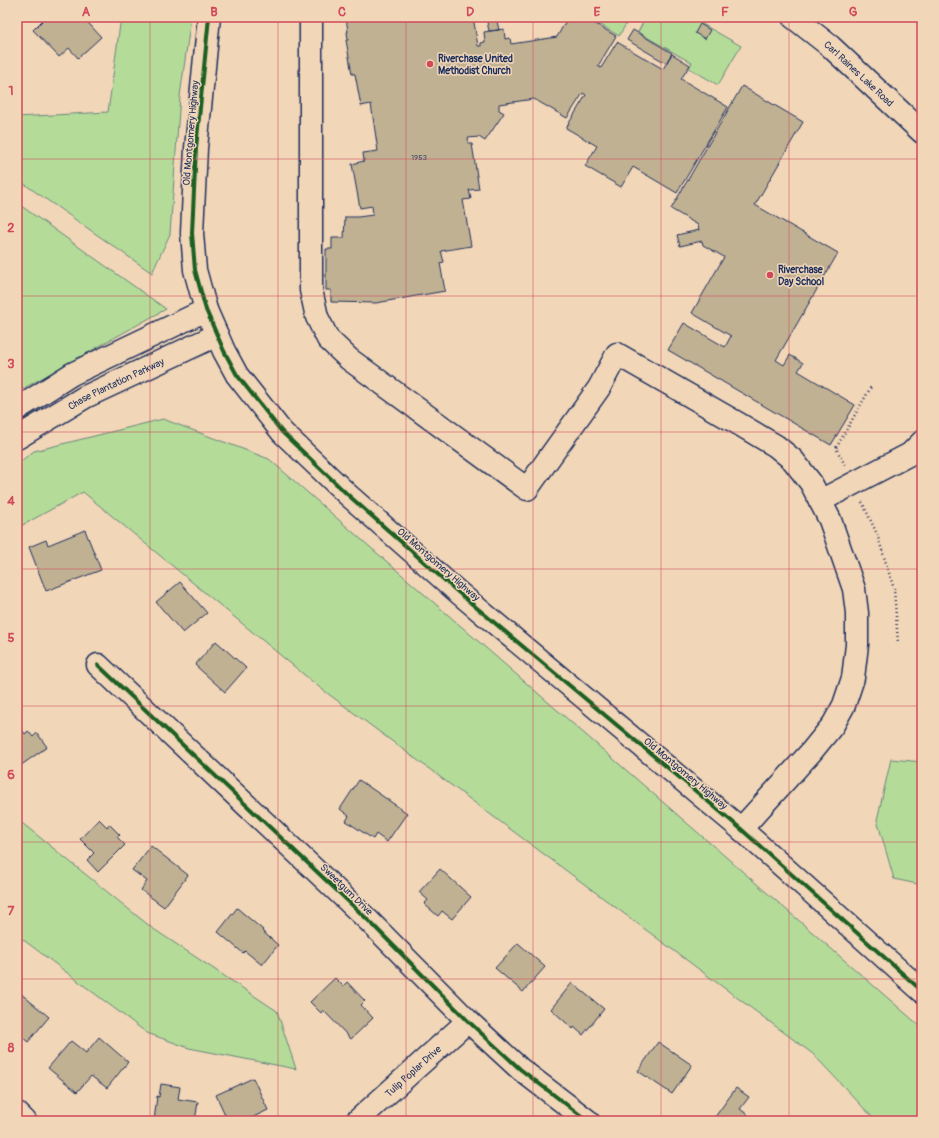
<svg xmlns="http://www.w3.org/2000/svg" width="939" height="1138" viewBox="0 0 939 1138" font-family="Pangolin,sans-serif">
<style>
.green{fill:#b4dc98;stroke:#68867b}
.building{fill:#c1b193;stroke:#1b2f5e}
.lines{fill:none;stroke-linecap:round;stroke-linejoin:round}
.minor-casing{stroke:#1b2f5e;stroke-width:25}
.path{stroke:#1b2f5e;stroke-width:2.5;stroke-dasharray:1 3;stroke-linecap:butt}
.minor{stroke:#f2d6b8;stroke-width:22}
.cycleway-casing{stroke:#f2d6b8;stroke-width:6}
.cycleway{stroke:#1b5e20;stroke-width:4}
.grid{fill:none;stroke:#d1495b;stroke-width:1;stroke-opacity:0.55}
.poi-dot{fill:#d1495b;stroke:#f2d6b8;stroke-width:1.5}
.labels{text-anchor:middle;stroke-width:3;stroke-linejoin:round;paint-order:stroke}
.number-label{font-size:8px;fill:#44506b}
.poi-label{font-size:10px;font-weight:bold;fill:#1b2f5e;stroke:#f2d6b8;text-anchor:start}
.street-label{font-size:10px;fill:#1b2f5e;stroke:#f2d6b8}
.neatline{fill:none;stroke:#d1495b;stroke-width:1.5}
.grid-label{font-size:13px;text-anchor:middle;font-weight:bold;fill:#d1495b}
</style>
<rect width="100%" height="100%" fill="#f2d6b8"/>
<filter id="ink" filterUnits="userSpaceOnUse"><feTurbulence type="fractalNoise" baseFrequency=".025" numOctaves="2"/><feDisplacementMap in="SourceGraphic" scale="8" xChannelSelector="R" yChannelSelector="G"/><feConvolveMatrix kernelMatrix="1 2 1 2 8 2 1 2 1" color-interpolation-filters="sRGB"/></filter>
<g filter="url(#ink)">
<!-- green -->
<path class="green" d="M121,17H191L180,96L170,234L152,273L17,179V117L108,112Z
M588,17H630L619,36Z
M646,17H690L741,46L718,85L689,68L692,63L638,32Z
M17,203L166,309L17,392Z
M163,419L269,459L921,1027L922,1121H876L813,1054L319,687L83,492L19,527L17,530V464L34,451Z
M891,759L922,762V885L894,879L877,820Z
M17,819L152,928L277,1011L296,1069L189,1048L147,1033L17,935Z"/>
<!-- building -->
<path class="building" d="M43,17H83L101,37L78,58L69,48L59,57L33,30L43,20L41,19Z
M346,17H473L478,46H481V43L485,42L484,32L504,29L505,39L510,38L511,44L557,37L568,17H584L616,36L598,66L601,68L617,42L663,69L672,54L690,65L681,79L728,107L677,193L633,167L621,187L585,166L597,146L566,128L586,95L583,93L567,118L534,99L499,104V110L504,113L485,141L479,137L468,138L469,144H472L479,189L469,190L471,199L463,200L471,246L441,251L444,262L440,263L445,291L376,303L331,302V290H326V249H332V238H344L345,217H358L373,215L372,206L360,208L352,164L364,161L363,153L378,151L371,104L361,106L355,74H352L346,40H348L347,32H348Z
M486,17H496L499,30L489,31Z
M700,24L710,30L705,39L695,33Z
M633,30L672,53L666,63L627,40Z
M742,86L803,122L755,205L838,253L776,360L784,365L790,355L803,363L798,371L855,405L831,445L668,350L684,323L725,347L731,336L692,313L724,257L703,245L702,241L680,246L677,235L699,230L698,225L671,209Z
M85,530L101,570L46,591L29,547L46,540L48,545Z
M180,582L207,613L183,633L156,602Z
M216,641L246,668L225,692L195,665Z
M17,723L25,734L28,731L33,737L37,733L47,747L17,768Z
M359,780L407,813L387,842L376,834L373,839L346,821L349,816L340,809Z
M99,819L107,827L109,824L120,835L117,837L125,845L98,872L87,860L94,853L80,839Z
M151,846L188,875L164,907L141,890L147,881L132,870Z
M440,869L471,897L452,919L442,911L438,916L424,904L428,900L419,892Z
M237,908L263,930L262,931L278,945L262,965L245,951L243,953L218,932Z
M518,943L545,967L523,992L495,968Z
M335,978L343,986L347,982L365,1001L361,1005L373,1018L351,1039L323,1010L321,1013L310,1002Z
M572,983L604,1009L583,1035L574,1027L573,1029L551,1009Z
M20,993L49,1017L28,1042L17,1033V996Z
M99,1037L128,1062L107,1088L91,1076L77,1092L48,1068L71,1041L86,1053Z
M658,1042L692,1065L672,1094L638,1071Z
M253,1078L268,1110L245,1121H228L216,1095Z
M161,1084L180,1087L178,1099L198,1102L195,1121H154L157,1096L159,1097Z
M736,1088L749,1097L740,1109L756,1121H712Z"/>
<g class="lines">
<defs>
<g id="minor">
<path d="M209,17L196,148L192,233L195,270L206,310L224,351L237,375L282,432L347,494L459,593L741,829L922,991"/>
<path d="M311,17V290L317,317L328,339L349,359L527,489L599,388L617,354L739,424L776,446L793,460L811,483L830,520L854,589L857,613V645L853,678L844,705L833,725L811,752L741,829"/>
<path id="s1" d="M793,17L830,46L922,132"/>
<path d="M17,409L72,374L206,310"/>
<path id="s2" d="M17,438L85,397L217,335"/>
<path d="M820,501L910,454L922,442"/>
<path d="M98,665L368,920L468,1021L520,1069L588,1121"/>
<path d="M17,1113L25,1121"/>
<path id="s3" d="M357,1121L468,1021"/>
</g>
</defs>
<!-- minor casing -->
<use href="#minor" class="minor-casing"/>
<!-- path -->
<path class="path" d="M845,465L836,448L871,387
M862,502L877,534L894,589L898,643"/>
<!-- minor -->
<use href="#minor" class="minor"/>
<defs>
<path id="cycleway" d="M209,17L196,148L192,233L195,270L206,310L224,351L237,375L282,432L347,494L459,593L741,829L922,991
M98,665L368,920L468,1021L520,1069L588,1121"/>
</defs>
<!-- cycleway casing -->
<use href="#cycleway" class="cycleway-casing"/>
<!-- cycleway -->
<use href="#cycleway" class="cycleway"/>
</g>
</g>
<!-- grid -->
<path class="grid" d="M150,17V1121M278,17V1121M406,17V1121M533,17V1121M661,17V1121M789,17V1121M17,159H922M17,296H922M17,432H922M17,569H922M17,706H922M17,842H922M17,979H922"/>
<!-- markers -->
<g class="poi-dot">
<circle cx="430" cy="64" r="4"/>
<circle cx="770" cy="275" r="4"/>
</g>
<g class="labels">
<!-- number labels -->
<g class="number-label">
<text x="419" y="160">1953</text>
</g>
<!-- poi labels -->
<g class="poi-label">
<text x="438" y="62">Riverchase United<tspan x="438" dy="12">Methodist Church</tspan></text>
<text x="778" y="273">Riverchase<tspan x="778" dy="12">Day School</tspan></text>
</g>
<!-- street labels -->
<g class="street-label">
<text dy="4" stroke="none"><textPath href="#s1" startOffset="87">Carl Raines Lake Road</textPath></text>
<text transform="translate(190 133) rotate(-85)" y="4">Old Montgomery Highway</text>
<text dy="4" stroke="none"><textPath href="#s2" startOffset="113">Chase Plantation Parkway</textPath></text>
<text transform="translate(439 564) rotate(41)" y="4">Old Montgomery Highway</text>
<text transform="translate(686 773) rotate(40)" y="4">Old Montgomery Highway</text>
<text transform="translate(347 889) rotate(44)" y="4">Sweetgum Drive</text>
<text dy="4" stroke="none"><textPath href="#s3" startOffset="75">Tulip Poplar Drive</textPath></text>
</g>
</g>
<!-- margin -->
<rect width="939" height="1138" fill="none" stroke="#f2d6b8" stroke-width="44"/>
<rect x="22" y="22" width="895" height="1094" class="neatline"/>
<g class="grid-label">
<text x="86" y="16">A</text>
<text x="214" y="16">B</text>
<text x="342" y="16">C</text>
<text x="470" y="16">D</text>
<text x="597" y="16">E</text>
<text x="725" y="16">F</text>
<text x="853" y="16">G</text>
<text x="11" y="95">1</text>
<text x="11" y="232">2</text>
<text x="11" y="368">3</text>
<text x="11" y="505">4</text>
<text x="11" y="642">5</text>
<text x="11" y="779">6</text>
<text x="11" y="915">7</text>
<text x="11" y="1052">8</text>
</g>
</svg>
